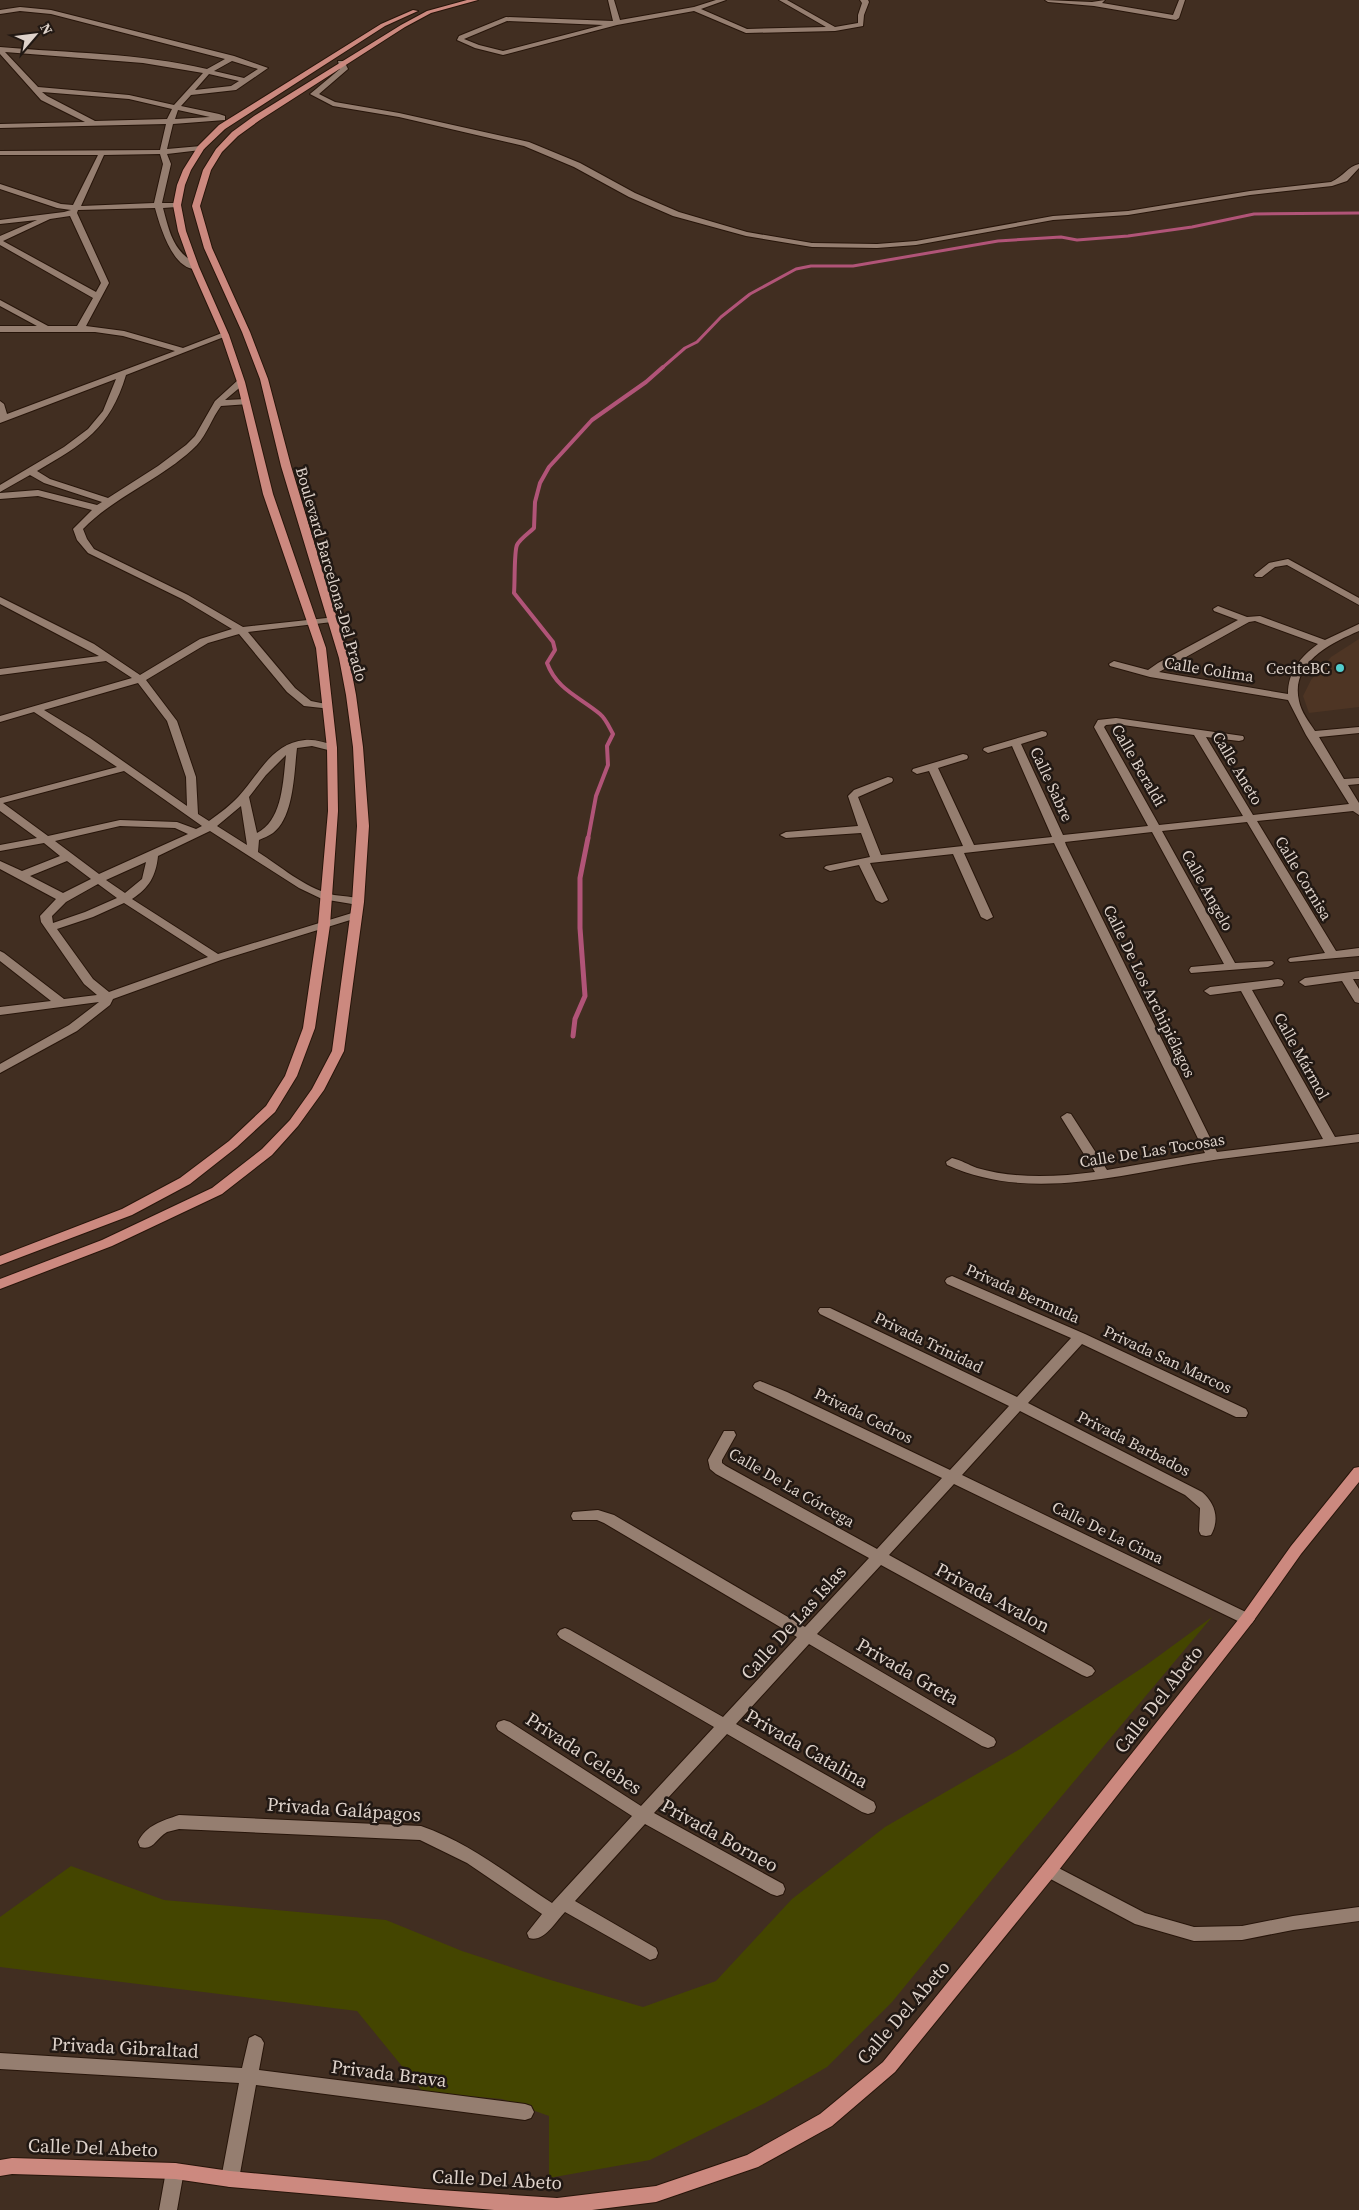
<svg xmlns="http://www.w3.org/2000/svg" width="1359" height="2210" viewBox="0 0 1359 2210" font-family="'Source Serif 4',serif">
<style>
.built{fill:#4e3524}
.green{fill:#444500}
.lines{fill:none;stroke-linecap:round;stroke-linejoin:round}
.stream-far2{stroke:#b15478;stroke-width:3}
.stream-far1{stroke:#b15478;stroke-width:4}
.stream{stroke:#b15478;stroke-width:5}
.minor-casing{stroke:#27150a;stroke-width:2}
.major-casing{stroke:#27150a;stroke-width:2}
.minor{fill:#957e70;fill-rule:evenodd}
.major{fill:#cc897f;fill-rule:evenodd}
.poi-dot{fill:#52cdcd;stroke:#211813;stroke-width:2}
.labels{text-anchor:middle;stroke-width:5;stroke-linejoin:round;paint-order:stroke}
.street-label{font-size:16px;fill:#ded2ca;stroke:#211813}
.poi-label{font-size:16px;fill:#ded2ca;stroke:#211813;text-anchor:end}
.near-street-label{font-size:19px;fill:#ded2ca;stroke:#211813}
</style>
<rect width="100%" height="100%" fill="#412e21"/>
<!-- built -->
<path class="built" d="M1359,639V707L1309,713L1303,696L1311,680L1331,657Z"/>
<!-- green -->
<path class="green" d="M1212,1617L1014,1853L892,2002L827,2067L765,2103L650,2160L549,2178V2116L502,2099L423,2092L357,2011L0,1967V1917L71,1866L164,1900L386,1920L462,1951L547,1979L643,2007L716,1981L792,1899L885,1827L1020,1749L1145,1666Z"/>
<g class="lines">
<!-- stream-far2 -->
<path class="stream-far2" d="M662,368L685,348L697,342L721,317L750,294L796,269L811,266H853L998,241L1061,237L1077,240L1128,236L1192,227L1254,214L1359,213"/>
<!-- stream-far1 -->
<path class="stream-far1" d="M588,839L596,796L608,765L607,746L613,734C609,727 606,719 600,714C580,697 557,690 547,663L555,650L553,642L514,593C515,583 514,551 517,545C520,539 529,533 534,528L535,502L540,483L549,467L592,420L646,382L663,367"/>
<!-- stream -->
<path class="stream" d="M573,1036L575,1019L585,996L580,928V878L588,838"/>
<defs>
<path id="minor" d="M608,0H614L620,20L694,7L716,0H726L701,9L747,29L826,27L779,0H787L835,27L858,23V15L862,3L860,0H868L869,2L864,15L863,26L835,31L746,33L694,11L617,25L503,55L475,48L457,40L459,36L506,17L613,21ZM507,21L603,25L503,51L479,45L464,39Z
M1045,0L1092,2L1105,0L1102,3L1173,15L1179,0H1185L1179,18L1176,20L1094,6L1048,2Z
M20,7L51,10L234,56L268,68L236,90L191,95L181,106L219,114L225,116V120L173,124L167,149L201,146L205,148L201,150L167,154L171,164L162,203H177L181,205L177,207L163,208C170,234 173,251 198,265V269C173,272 160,226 155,208L78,210L77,213L109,283L86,326L124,331L183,348L222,333L229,335L126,375C110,429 83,444 37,471L50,479L108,498L158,466L186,445L195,436L215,401L238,380H244V384L225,400L246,399L250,402L249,404L221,406C212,418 207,434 197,445C163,479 116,495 83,529L87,539L94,549L188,595L243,627L336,617L337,619L332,622L248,632L295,688L311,701L331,705V709L304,706L287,692L239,634L208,643L146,680L177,721L196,777L198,814L209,821C220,813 231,805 239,796C259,774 272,743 305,740C315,739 326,743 336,746L337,748L332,751L312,746L297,748C294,773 294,817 273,833C269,836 263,838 259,840L258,852C280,866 304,887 330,894C340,897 356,895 364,902L358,905L322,899L299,888L210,831L158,856C156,876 149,888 132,899L218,954L352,913L356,912L362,915L360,917L221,960L113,999L110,1005L77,1031L0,1073V1064L69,1025L99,1002L0,1015V1007L51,1001L0,961V951L4,953L64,999L97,995L84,984L41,922L40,916L56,899L0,869V861L22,871L60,856L44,843L0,851V845L37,838L0,811V798L117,767L34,712L0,722V716L132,678L106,661L0,675V669L99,656L0,604V597L94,644L140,675L200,639L232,629L182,599L88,553L77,540L73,529L92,510L38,496L0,499V493L38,490L97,505L102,502L44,483L30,475L0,492V485L64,447L88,429L103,411L116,379L0,423V401L4,404L7,414L175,351L123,336L95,332H0V326H37L0,306V300L48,326H77L93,298L0,245V236L37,220L0,224V220L64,212L71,210L57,208L0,189V184L61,204L73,205L98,155H0V151L160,150L166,124L0,128V124L85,122L41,100L0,54V47C68,53 140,53 207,69L225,59L51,14L20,11L0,14V10ZM5,52L143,63L203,73L174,105L129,95L38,87ZM232,61L258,69L244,78L214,71ZM209,74L239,81L231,86L195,90ZM42,92L129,99L172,109L167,119L95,121L47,96ZM178,110L210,117L175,119ZM160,154L163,164L154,203L81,206L104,155ZM70,216L101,283L96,292L3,241L50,219ZM138,683L167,721L186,777L187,806L90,738L44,710ZM286,755C283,780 283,820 257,833L249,797L266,775ZM124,771L202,826L196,829L177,822L120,820L48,836L3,803ZM241,806L247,845L217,826ZM120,826L175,828L188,834L99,874L55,841ZM67,861L91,879L63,893L30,876ZM146,862L142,879L125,893L106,880ZM98,884L117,898L85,912L53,923L52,916L66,902ZM124,903L208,957L109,992L93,979L57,929L93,917Z
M338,61H344L348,69L319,94L335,102L399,113L529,142L580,163L635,193L679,212L747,232L812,243L877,244L916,241L1053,216L1128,211L1250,191L1331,182C1343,177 1348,166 1359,164V168L1347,181L1332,186L1250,195L1128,215L1053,220L916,245L877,248L812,247L746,236L673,216L629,197L574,167L524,146L399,117L333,106L310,94L340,69Z
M1288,559L1359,598V605L1287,565L1275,567L1262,577H1256L1254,575L1269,563Z
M1218,606L1247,617L1260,616L1325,640L1359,624V631C1331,643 1290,663 1299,701C1301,712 1309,722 1315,731L1359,727V733L1319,737L1344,779L1359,778V784L1348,785L1359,803V815L1353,811L1257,821L1336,951L1359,948V956L1290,962L1288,960L1290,958L1325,953L1247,822L1162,831L1235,963L1272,961L1274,963L1272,965L1268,967L1191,973L1189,970L1191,967L1224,964L1152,832L1065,842L1066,845L1217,1152L1323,1139L1241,991L1210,995L1204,991L1210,987L1278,979L1282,980L1284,983L1282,986L1252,990L1335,1137L1359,1134V1142C1307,1149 1253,1154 1201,1162C1117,1175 1029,1202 947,1165L946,1162L952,1158C961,1160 969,1165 977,1168C1014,1179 1057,1177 1095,1172L1061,1117L1067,1113L1071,1114L1107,1170L1205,1153L1054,843L964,853L993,917L987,920L981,917L953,854L870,863L888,900L882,903L876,900L859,865L830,871L824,868L826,866L870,857L861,833L786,838L780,835L786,832L858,826L848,796L854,790L888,777L892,778L893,780L892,782L858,797L881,855L963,846L929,771L917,774L912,771L913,769L963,754L967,755L968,757L967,759L938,768L974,845L1052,837L1012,746L988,753L983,750L984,748L1042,731L1046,732L1047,734L1046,736L1021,744L1063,835L1148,826L1094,727L1098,720L1116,718L1243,736L1244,738L1243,740L1239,741L1206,737L1253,815L1349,804L1306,735L1288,700L1150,677L1110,666L1109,664L1114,661L1148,670L1158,663L1238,620L1214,611L1213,609ZM1255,621L1318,644C1300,657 1288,672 1288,694L1159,672L1249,622ZM1116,724L1194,735L1243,816L1159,825L1104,727L1106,725Z
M1359,971V979H1353L1359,989V1003L1355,1002L1342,981L1305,986L1299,982L1305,978Z
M952,1276L1085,1334L1246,1409L1248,1413L1246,1417H1236L1082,1344L1028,1403L1202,1492C1215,1503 1220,1519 1211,1535L1206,1536L1201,1535L1199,1531L1200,1508L1185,1495L1020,1411L962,1475L1252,1615L1255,1619L1252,1623L1247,1625L1242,1623L954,1484L889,1555L1092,1667L1095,1671L1092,1675L1087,1677L1082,1675L881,1565L817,1634L994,1738L996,1742L994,1746L988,1748L982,1746L809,1644L736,1724L874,1802L876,1807L874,1812L868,1814L862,1812L727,1734L654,1813L783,1884L785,1889L783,1894L777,1896L771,1894L645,1824L575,1901L656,1948L658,1953L656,1958L650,1960L565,1912C556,1921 544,1943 529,1938L527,1933L542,1914L467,1863L420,1840L179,1829C175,1830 171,1831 167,1832C156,1838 154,1851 140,1847L138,1842C146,1825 162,1821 179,1815L421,1826C470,1843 509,1875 552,1903L632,1816L498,1730L496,1726L498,1722L504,1720L510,1722L641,1806L714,1727L560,1638L557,1634L560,1630L565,1628L570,1630L723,1717L797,1637L604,1523L597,1520H573L571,1516L573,1512L598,1510L614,1515L805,1627L869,1558L716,1474L710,1469L708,1460L724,1431H734L736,1435L722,1460V1463L726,1466L877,1549L942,1478L755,1389L753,1386L755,1383L760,1381L787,1392L950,1470L1009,1406L820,1314L818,1311L820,1308H830L1017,1397L1071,1338L947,1284L945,1281L947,1278Z
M1049,1863L1145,1913L1194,1927L1242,1926L1293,1916L1359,1907V1921L1293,1930L1242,1940L1194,1941L1135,1924L1043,1875L1041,1870L1043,1865Z
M255,2035L261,2038L264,2043L259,2070L525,2104L531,2106L534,2112L531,2118L525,2120L256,2085L239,2179L236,2185L230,2187L224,2185L221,2179L239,2083L0,2069V2053L242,2068L249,2038Z
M175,2163L181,2165L184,2171L177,2210H159L166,2171L169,2165Z"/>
<path id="major" d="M467,0H478L431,13L405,27L260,120L238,136L222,152L211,170L200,206L212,248L250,332L268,379L291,466L349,658L356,695L363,747L369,826L364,902L344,1051L324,1090L298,1126L272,1155L222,1194L112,1246L0,1289V1279L102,1240L212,1188L262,1149L290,1120L312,1089L332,1051L352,902L357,826L353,747L346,695L339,658L281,466L260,379L242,332L204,248L192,206L203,170L216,149L232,132L254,116L401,25L427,11Z
M413,10L418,11L385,26L225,129L204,149L191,170L185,185L181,205L186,231L199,267L229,335L245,382L273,494L326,648L337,748L338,811L330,925L315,1028L297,1076L275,1112L237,1147L190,1184L132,1215L0,1265V1256L122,1209L180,1178L229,1141L266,1106L285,1076L303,1028L318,925L328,811L327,748L316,648L263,494L237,382L221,335L191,267L178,231L173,205L177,185L183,170L198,146L219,125L381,24Z
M1359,1467V1482L1301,1554L1252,1623L1055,1875L895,2072L832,2126L758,2167L656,2202L592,2210H494L230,2187L175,2179L12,2174L0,2176V2160L12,2158L175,2163L230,2171L425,2189L557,2198L656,2186L747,2155L820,2114L883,2062L1043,1865L1242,1615L1291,1546L1354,1468Z"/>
</defs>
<!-- minor casing -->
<use href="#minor" class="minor-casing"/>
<!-- major casing -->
<use href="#major" class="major-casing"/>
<!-- minor -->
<use href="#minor" class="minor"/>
<!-- major -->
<use href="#major" class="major"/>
</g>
<!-- markers -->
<circle class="poi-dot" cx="1340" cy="668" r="5"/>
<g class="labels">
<!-- street labels -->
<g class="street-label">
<text transform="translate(332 574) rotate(74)" y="6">Boulevard Barcelona-Del Prado</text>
<text transform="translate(1209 669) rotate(9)" y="6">Calle Colima</text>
<text transform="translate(1139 765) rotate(60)" y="6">Calle Beraldi</text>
<text transform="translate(1238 768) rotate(59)" y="6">Calle Aneto</text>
<text transform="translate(1052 784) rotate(65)" y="6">Calle Sabre</text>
<text transform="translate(1304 878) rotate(59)" y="6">Calle Cornisa</text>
<text transform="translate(1208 890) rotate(61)" y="6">Calle Angelo</text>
<text transform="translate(1150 991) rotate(64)" y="6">Calle De Los Archipiélagos</text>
<text transform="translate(1302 1056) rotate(61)" y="6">Calle Mármol</text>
<text transform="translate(1152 1150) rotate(-9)" y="6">Calle De Las Tocosas</text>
<text transform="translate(1023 1293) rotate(24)" y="6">Privada Bermuda</text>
<text transform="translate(929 1342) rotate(26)" y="6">Privada Trinidad</text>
<text transform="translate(1168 1359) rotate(25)" y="6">Privada San Marcos</text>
<text transform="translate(864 1415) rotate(26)" y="6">Privada Cedros</text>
<text transform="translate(1134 1443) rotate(27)" y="6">Privada Barbados</text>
<text transform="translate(792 1487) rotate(30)" y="6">Calle De La Córcega</text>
<text transform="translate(1108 1532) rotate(26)" y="6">Calle De La Cima</text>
</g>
<!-- poi labels -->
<g class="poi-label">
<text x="1330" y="674">CeciteBC</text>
</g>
<!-- near-street labels -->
<g class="near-street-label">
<text transform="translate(993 1597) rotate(28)" y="7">Privada Avalon</text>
<text transform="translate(793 1622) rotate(-48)" y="7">Calle De Las Islas</text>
<text transform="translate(908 1671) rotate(30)" y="7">Privada Greta</text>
<text transform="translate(1158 1699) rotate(-52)" y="7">Calle Del Abeto</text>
<text transform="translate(807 1748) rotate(30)" y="7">Privada Catalina</text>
<text transform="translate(584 1753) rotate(33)" y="7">Privada Celebes</text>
<text transform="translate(344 1809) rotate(4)" y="7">Privada Galápagos</text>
<text transform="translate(720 1835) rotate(29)" y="7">Privada Borneo</text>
<text transform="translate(903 2012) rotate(-49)" y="7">Calle Del Abeto</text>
<text transform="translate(125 2047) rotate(3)" y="7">Privada Gibraltad</text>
<text transform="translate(389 2073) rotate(7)" y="7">Privada Brava</text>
<text transform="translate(93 2147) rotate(2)" y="7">Calle Del Abeto</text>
<text transform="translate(497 2179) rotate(3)" y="7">Calle Del Abeto</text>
</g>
</g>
<!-- north arrow -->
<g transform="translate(35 35) rotate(62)" stroke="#211813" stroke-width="4" paint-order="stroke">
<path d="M0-4L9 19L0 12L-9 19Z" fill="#ded2ca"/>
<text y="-8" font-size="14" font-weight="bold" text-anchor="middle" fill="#ded2ca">N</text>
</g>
</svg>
